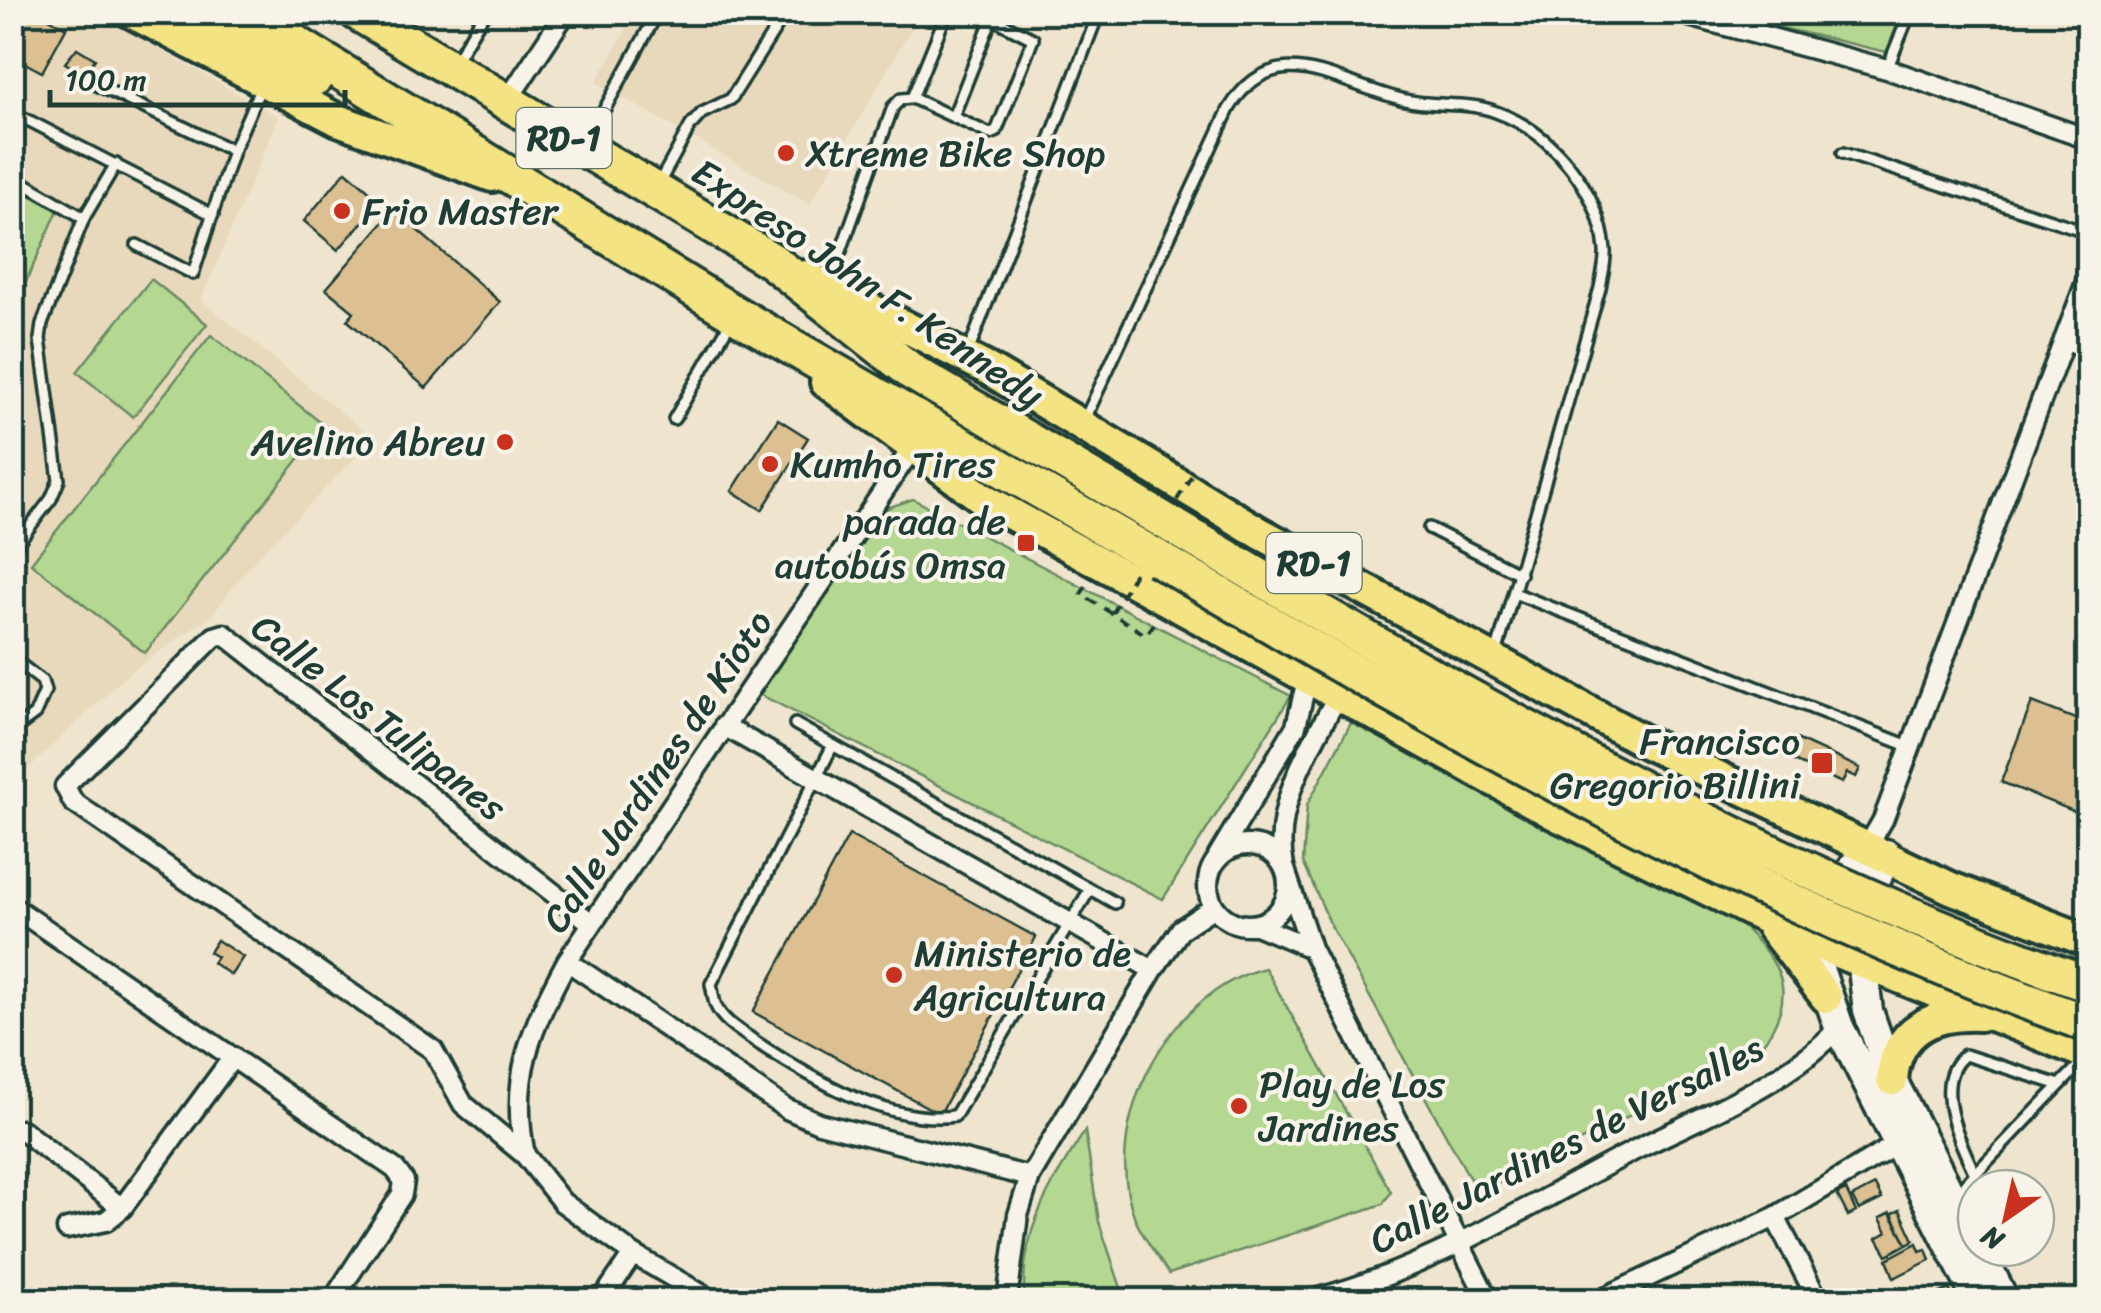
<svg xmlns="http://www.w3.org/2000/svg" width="2101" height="1313" viewBox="0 0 2101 1313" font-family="Sriracha,sans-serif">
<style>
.built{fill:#e9d9bc}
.green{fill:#b4d792;stroke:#6a8a63;stroke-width:2.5}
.building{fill:#dcc091;stroke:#1f3d34;stroke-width:2.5}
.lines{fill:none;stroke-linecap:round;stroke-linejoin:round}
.lane-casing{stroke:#1f3d34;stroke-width:16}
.street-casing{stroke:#1f3d34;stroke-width:25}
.secondary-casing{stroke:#1f3d34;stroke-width:35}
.primary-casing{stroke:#1f3d34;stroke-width:38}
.highway-casing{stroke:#1f3d34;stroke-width:42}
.path{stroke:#1f3d34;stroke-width:4;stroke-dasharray:10 8;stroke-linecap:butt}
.lane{stroke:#f7f3e8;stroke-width:9}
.street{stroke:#f7f3e8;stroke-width:18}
.secondary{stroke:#f7f3e8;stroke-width:28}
.primary{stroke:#f4e382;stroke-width:30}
.highway{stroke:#f4e382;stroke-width:35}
.highway-bridge-casing{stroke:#1f3d34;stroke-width:42;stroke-linecap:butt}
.path-bridge{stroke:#1f3d34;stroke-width:4;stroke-dasharray:10 8;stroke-linecap:butt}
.highway-bridge{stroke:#f4e382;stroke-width:35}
.poi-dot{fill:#c8321e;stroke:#f7f3e8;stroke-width:4}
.labels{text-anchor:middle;stroke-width:8;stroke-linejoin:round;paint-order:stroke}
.shield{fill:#f7f3e8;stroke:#60746a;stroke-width:2.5}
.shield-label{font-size:35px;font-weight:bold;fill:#1f3d34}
.poi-label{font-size:38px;fill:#1f3d34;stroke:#f7f3e8;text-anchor:start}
.street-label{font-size:38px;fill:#1f3d34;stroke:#f7f3e8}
</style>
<rect width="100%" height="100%" fill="#efe4ce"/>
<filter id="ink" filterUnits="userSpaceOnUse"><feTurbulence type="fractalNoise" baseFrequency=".01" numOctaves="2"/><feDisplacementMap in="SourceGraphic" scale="20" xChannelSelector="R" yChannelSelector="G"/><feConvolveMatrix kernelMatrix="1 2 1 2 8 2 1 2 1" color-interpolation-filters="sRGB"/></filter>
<g filter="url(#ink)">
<!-- built -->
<path class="built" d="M13,13H95L279,117L201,300L374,439L255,560L211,616L130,672L13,783Z
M636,13H920L810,205L596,82Z"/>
<!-- green -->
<path class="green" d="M1717,13H1909L1891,53Z
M13,186L58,210L13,311Z
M151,279L207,324L133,417L77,372Z
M211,335L325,426L145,653L31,563Z
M913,499L1291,696L1163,899L757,693L887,508Z
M1351,723L1737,921C1783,964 1801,995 1759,1049L1478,1193L1333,930L1303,862L1307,805Z
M1265,968L1391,1192L1383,1204L1368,1209L1169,1274C1158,1257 1144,1239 1136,1221C1097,1126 1168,992 1265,968Z
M1085,1131L1099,1222L1125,1300H1025C1018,1234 1050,1185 1085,1131Z"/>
<!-- building -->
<path class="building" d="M12,12H39L66,28L42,72L12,56Z
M77,48L95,59L85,75L65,63Z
M346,171L381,201L338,250L304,221Z
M394,210L500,302L426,388L347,320L354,312L326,289Z
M778,419L808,438L762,510L732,491Z
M2088,617V648L2079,644Z
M2032,702L2088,724V817L2001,782Z
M1792,737L1860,768L1856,777L1847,773L1842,783L1783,756Z
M849,835L1036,937L940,1114L753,1012Z
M217,940L243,957L231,975L213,963L217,957L209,952Z
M1875,1185L1882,1199L1859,1210L1852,1197Z
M1846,1190L1856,1212L1848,1216L1837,1194Z
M1900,1210L1914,1240L1907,1244L1892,1214Z
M1890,1213L1907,1244L1887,1255L1877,1238L1887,1232L1880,1218Z
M1917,1243L1920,1251L1926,1249L1930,1260L1894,1278L1887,1259Z
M1949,1289L1955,1300H1925Z"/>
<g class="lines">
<defs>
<path id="lane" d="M454,63L485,12
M1887,69L1910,12
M95,84L233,151
M912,98L947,12
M12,112L213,215
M953,117L992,18
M587,141L658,12
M1843,153L2088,232
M12,176L84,218
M658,185L691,125L702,113L731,99L786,12
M137,245L193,274L233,151L262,84
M829,284L893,107L901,99L912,98L990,134L996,132L1033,39L980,12
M969,350L1099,12
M674,419L731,321
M1084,421L1229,109C1275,32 1338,85 1405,100C1435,107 1467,101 1496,112C1552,132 1600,191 1605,250C1606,262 1602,276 1600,288L1496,654
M1429,528L1520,574
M12,550L51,499L59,480L40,339L42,324L84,218L116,164
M1514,593L1909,746
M12,658L42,681L45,691L35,714L12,731
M795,724L1115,903
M833,745L711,984C713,991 713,1000 716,1006C723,1022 742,1032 756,1042C809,1077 888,1125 955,1116L1090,889
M1982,1188C1965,1154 1927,1083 1965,1055L2060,1085
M1954,1196L2085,1059
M2017,1248L2019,1251"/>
<path id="street" d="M1674,12L1887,69L2088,139
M505,104L566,12
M2064,340L2088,349
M724,726L1153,970
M1208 885a40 40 0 1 1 80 0a40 40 0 1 1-80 0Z
M1868,846L1883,820L2088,277
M1218,856L1296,726L1307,680
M1284,866C1271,807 1310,748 1337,697
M1288,879L1311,948L1488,1300
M12,906L395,1169L404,1181L402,1194L333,1300
M590,922L224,634L214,637L65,786L73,802L433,1050L463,1104L525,1155L562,1202L633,1254L711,1300
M1256,925L1311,948
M567,961L787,1109L819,1123L1030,1177
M22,1130L122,1208
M525,1155C509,1078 531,1028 567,961L913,447
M1775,1217L1818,1300
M67,1229L106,1221L122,1208L233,1057
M602,1300L633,1254
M1007,1300L1018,1215L1030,1177L1153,970L1181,929L1214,907
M1311,1300C1422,1273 1535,1202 1637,1149C1699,1118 1795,1079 1839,1027
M1599,1300L1775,1217L1897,1144"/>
<path id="secondary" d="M1868,846L1825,909L1818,944L1819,969L1839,1027L1978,1300
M1886,854L1858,927L1868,1011L1892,1080L1976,1245
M1978,1248L2004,1300"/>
<path id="primary" d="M131,12L338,120L492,176
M806,276L988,369L1260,533L1647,743L1951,888L2088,941
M826,382L982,498L1555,814L1818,944L2088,1054
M1772,927L1826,997
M1892,1080C1896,1028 1933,1013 1980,1015"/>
<path id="highway" d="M194,12L298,73L315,77
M244,12L735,314L1157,558
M357,12L772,261L912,372L1175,527"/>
</defs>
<!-- lane casing -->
<use href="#lane" class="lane-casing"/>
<!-- street casing -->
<use href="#street" class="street-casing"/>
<!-- secondary casing -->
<use href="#secondary" class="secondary-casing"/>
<!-- primary casing -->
<use href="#primary" class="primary-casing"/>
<!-- highway casing -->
<use href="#highway" class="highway-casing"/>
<!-- path -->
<path class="path" d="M1086,586L1081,594L1146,635L1157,620"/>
<!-- lane -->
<use href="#lane" class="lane"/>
<!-- street -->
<use href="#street" class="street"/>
<!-- secondary -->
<use href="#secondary" class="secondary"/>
<!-- primary -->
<use href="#primary" class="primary"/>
<!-- highway -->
<use href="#highway" class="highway"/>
<defs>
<path id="highway-bridge" d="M1175,527C1468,701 1766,871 2088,984
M1157,558C1456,734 1761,907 2088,1024"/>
</defs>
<!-- highway-bridge casing -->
<use href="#highway-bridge" class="highway-bridge-casing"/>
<!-- path-bridge -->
<path class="path-bridge" d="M1177,500L1195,470
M1112,613L1135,573"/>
<!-- highway-bridge -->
<use href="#highway-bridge" class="highway-bridge"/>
</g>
</g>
<!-- markers -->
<g class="poi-dot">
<circle cx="786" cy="153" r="10"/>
<circle cx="342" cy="211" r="10"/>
<circle cx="505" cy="442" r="10"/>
<circle cx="770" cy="464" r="10"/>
<rect x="1016" y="533" width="20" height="20" rx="5"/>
<rect x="1810" y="751" width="24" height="24" rx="5"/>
<circle cx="894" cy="975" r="10"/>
<circle cx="1239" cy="1106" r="10"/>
</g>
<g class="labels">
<!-- shield labels -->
<g class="shield">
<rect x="516.5" y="108" width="95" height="60" rx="8"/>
<rect x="1266.5" y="533" width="95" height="60" rx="8"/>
</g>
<g class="shield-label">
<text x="564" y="150">RD-1</text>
<text x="1314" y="575">RD-1</text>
</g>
<!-- poi labels -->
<g class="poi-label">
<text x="806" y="166">Xtreme Bike Shop</text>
<text x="362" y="224">Frio Master</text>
<text x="485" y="455" text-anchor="end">Avelino Abreu</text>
<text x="790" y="477">Kumho Tires</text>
<text x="1006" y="534" text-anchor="end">parada de<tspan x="1006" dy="44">autobús Omsa</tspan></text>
<text x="1800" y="754" text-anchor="end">Francisco<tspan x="1800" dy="44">Gregorio Billini</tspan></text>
<text x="914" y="966">Ministerio de<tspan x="914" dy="44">Agricultura</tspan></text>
<text x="1259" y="1097">Play de Los<tspan x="1259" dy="44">Jardines</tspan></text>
</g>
<!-- street labels -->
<g class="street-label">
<text transform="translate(868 283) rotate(34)" y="13">Expreso John F. Kennedy</text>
<text transform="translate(379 717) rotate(38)" y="13">Calle Los Tulipanes</text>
<text transform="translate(657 771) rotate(-56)" y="13">Calle Jardines de Kioto</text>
<text transform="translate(1566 1144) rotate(-27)" y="13">Calle Jardines de Versalles</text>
</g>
</g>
<!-- margin -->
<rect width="2101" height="1313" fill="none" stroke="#f7f3e8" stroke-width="50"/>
<rect x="25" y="25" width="2051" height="1263" fill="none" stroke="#1f3d34" stroke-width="4" filter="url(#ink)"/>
<!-- north arrow -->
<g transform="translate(2006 1218) rotate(214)"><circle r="48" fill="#f7f3e8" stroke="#a1aaa0" stroke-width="2.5"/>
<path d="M0-8L18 38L0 25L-18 38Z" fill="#c8321e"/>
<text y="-15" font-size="28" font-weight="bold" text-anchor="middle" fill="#1f3d34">N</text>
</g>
<!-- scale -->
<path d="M50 90v15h295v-15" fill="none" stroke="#1f3d34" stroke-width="5"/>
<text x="65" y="90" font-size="30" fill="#1f3d34" stroke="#f7f3e8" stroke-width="8" paint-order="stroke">100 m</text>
</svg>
